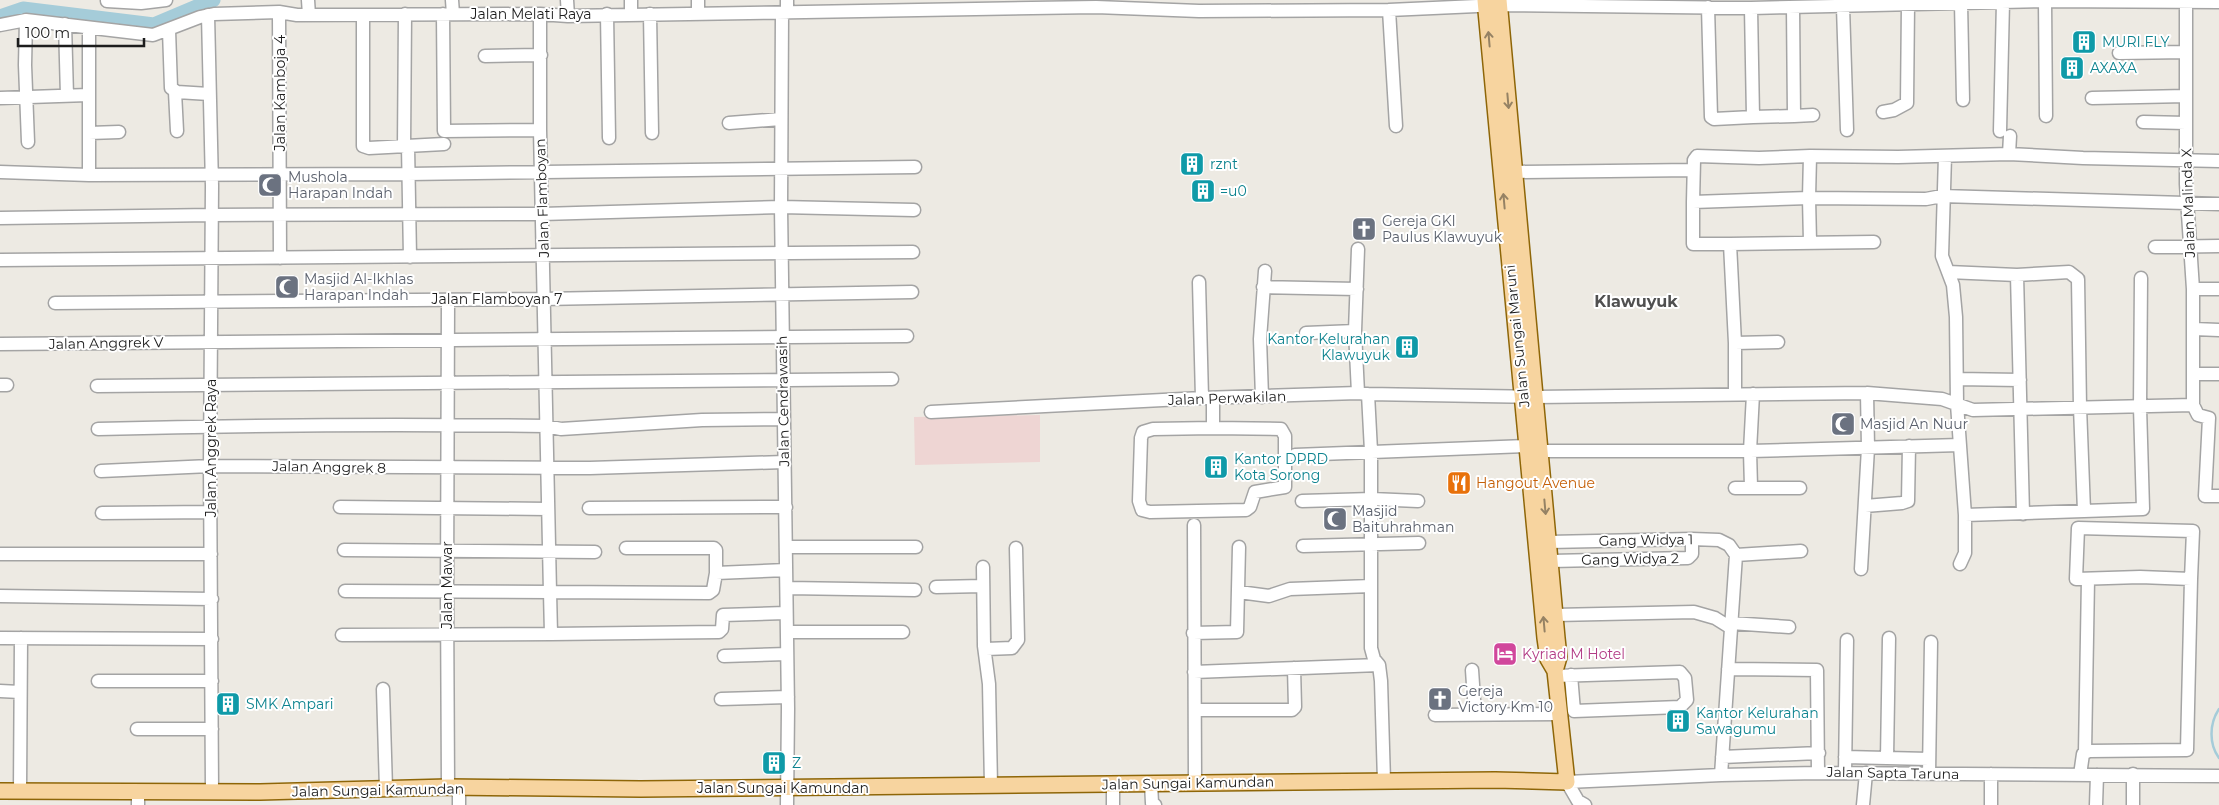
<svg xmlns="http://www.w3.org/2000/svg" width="2219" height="805" viewBox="0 0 2219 805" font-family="Montserrat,sans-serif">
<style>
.commercial{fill:#eed5d3}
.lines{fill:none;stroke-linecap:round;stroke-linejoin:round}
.stream{stroke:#a5ccd9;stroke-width:2.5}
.river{stroke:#a5ccd9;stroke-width:15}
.minor-casing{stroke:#a4a4a4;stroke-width:15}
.major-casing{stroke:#8e6608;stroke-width:18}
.minor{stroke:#fff;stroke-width:12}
.major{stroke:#f7d49f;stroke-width:15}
.oneway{stroke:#958264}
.labels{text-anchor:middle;stroke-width:4;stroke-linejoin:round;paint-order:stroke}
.street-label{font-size:14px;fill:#1d1d1d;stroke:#fff}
.culture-label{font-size:14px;fill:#0d838f;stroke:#fff;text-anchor:start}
.worship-label{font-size:14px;fill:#5b616d;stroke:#fff;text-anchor:start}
.food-label{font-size:14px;fill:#c56008;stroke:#fff;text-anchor:start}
.hotel-label{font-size:14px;fill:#b23c85;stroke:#fff;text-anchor:start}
.quarter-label{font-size:16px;font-weight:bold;fill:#505050;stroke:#fff}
</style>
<rect width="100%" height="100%" fill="#edeae3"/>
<!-- commercial -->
<path class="commercial" d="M1040,415V462L915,465L914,417Z"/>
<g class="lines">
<!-- stream -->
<path class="stream" d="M2219,709C2209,724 2209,744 2219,758"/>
<!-- river -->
<path class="river" d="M0,17L23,9L154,25L213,0"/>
<defs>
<path id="minor" d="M308,0L309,15
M452,0L453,14
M567,0L568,16
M698,0V14
M787,0V13
M107,1L141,3L166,0
M2045,1L2046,116
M2186,1V184L2193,289V405
M1961,3L1963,100
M1708,7L1711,117L1714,119L1753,117L1751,8
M1843,7L1847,130
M1389,10L1396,126
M279,12L280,258
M782,13L781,207L788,708L787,805
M443,14L444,131L540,130
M607,14L609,138
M650,14L652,133
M208,15L212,186L210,466L212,791
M363,15V146L369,148L444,144
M631,15V0
M26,20L25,65L28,142
M65,24L67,96
M0,25L26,20L153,35L200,17L214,14L279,12L297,15L540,14L568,16L1096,7L1199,11L1389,10L1499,5L1751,8L2045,1L2219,2
M89,28V175
M169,30L171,88L177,92L209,94
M2119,53L2186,52
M485,56L541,55
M175,92L177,131
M0,98L88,95
M2092,98L2186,96
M1883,112L1894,110L1907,103L1908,4
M1794,116L1813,115
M1753,117L1794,116L1793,7
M2143,122L2186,123
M729,123L781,119
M2000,131L2003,2
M89,133L119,132
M408,146L410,257
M404,147L405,14
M2009,154L2010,136
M1697,156L1759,158L1810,156L1809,198L1693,202L1694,160Z
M1810,156L1898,157L2009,154L2083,158L2219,161
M1945,156L1942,256L1953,285L1956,317L1957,404L1965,515V553L1960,564
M0,172L89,175L408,174L915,167
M1514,172L1693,170
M1693,202V244H1730L1735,343V394
M0,218L212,215L542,214L781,207L914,210
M1810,242L1809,198L1926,199L1942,196L2219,204
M1730,244L1874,242
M2155,247L2219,246
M1358,249L1355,331L1358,393
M0,260L913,252
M1948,272L2017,275L2069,272L2078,279L2080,407L2084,511
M2017,275L2023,514
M1199,282L1202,398
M1263,287L1357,289
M2193,289H2219
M55,303L543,299L912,292
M2194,329L2219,330
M1306,333L1355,331
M1735,343L1778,342
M0,344L907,336
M2194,374H2219
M1957,379L2020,380
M0,385H7
M97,386L892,379
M1368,394L1371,451V648L1374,659L1379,665L1381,681L1384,781
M1262,397L1260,339L1265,271
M1213,398V428
M2193,405L2198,415L2209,418L2205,496H2219
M931,412L1202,398L1358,393L1368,394L1536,397L1867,393L1942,399L1973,410L2193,405
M1213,428L1281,429L1285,436V487L1255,492L1250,507L1246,510L1150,512L1142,510L1139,501L1141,438L1143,432L1153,429Z
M98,429C247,425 396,424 546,426L561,429L702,420L783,419
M1541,451H1750L1960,445
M1295,455L1527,446
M101,471L210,466L590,468L784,462
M1751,487L1750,451L1753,394
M1735,488H1800
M1302,501L1372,499L1418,501
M1865,506L1902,503L1908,501L1909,446
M340,507L548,509
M589,508L786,507
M102,513L211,512
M1965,515L2143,509L2140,407L2141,278
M1194,525L1195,783
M1549,542L1692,539L1719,540L1729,545L1736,555
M1303,546L1419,543
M786,547H916
M626,548H714L716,550V573L786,570
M344,550L595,552
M0,554H211
M1551,561L1688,558L1692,554V539
M983,567L984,646L989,684L991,786
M1861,569L1868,448L1867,393
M936,587L983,586
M787,588L915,590
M345,591L550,592L540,130V14
M1239,592L1269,596L1290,589L1371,586
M0,596L212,599
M1555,615L1694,612L1715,618L1731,628
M1731,623L1789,627
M787,632H903
M1193,633L1237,632L1239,547
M551,634L719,632L722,629L723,615L785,613
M342,635L551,634L550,592L709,593L713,590L716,573
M0,638L212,639
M986,649L1012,648L1018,640L1016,548
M724,656L787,654
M1728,669L1817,670L1818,773
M1472,670L1475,714
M1194,672L1379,665
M1555,676L1680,672L1685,678L1687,700L1680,707L1574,711L1571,675
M98,681H212
M383,689L386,789
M0,691L20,692
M721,699L788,697
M1195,710H1292L1295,707L1294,668
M1435,715L1559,714
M137,729H212
M2085,752L2088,579
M1722,757L1819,753
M1845,757L1929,759
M1887,758L1889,638
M1845,773L1847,640
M1929,774L1931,642
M2133,774V805
M1721,775L1736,555L1801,551
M2080,775L2083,754L2089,751L2187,750L2191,579L2140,577L2076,579L2078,528L2193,531L2191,579
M1567,782L1721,775L1818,773L2219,776
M1567,782L1578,801L1585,805
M1151,783L1152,803L1155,805
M448,787L447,593L448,300
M20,791L21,638
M138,805V791
M459,805V788
M1113,805V784
M1863,805L1866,773
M1991,805V774
M2096,805L2097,775"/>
<path id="major" d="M1499,0L1557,638L1559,657L1555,671
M0,791L260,792L448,787L641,789L1495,780L1567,782L1555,671L1548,659L1545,638L1485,0"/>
</defs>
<!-- minor casing -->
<use href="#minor" class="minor-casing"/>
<!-- major casing -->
<use href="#major" class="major-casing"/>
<!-- minor -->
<use href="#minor" class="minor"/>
<!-- major -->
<use href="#major" class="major"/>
</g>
<!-- one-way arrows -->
<defs><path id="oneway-shaft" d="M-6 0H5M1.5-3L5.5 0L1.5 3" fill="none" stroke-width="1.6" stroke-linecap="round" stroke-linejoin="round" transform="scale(1.25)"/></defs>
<g class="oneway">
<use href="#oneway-shaft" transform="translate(1489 39) rotate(-95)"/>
<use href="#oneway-shaft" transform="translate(1508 101) rotate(85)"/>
<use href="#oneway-shaft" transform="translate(1504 201) rotate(-95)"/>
<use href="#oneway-shaft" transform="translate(1545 507) rotate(85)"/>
<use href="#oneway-shaft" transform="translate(1544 624) rotate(-95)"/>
</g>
<!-- icons -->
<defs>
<symbol id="building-square" viewBox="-11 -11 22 22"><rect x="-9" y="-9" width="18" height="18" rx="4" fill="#0f9aa8" stroke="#fff"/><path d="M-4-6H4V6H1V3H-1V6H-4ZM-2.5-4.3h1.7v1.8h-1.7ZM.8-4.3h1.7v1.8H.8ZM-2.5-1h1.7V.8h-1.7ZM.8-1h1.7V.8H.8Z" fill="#fff"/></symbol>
<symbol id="mosque-square" viewBox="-11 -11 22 22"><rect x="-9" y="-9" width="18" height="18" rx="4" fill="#6b7280" stroke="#fff"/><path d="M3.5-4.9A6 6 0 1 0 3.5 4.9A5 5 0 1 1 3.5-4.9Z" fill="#fff"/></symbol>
<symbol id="church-square" viewBox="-11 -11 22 22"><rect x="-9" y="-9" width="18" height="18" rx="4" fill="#6b7280" stroke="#fff"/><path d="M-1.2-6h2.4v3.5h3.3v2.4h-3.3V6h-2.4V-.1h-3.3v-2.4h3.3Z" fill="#fff"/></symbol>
<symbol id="restaurant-square" viewBox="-11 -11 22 22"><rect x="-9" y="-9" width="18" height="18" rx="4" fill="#e8710a" stroke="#fff"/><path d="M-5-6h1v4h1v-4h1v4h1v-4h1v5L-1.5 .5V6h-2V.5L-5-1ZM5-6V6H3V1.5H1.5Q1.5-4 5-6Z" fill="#fff"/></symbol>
<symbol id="hotel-square" viewBox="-11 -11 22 22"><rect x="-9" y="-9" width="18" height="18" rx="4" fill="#d1479c" stroke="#fff"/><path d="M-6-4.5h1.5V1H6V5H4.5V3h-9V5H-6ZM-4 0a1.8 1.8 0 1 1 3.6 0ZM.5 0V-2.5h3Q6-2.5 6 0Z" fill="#fff"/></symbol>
</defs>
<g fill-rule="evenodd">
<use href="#building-square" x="2070" y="28" width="28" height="28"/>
<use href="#building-square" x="2058" y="54" width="28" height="28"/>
<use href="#building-square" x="1178" y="150" width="28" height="28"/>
<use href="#mosque-square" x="256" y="171" width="28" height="28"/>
<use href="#building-square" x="1189" y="177" width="28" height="28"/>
<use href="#church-square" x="1350" y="215" width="28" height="28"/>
<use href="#mosque-square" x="273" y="273" width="28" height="28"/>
<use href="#building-square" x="1393" y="333" width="28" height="28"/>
<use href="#mosque-square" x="1829" y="410" width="28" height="28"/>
<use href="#building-square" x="1202" y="453" width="28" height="28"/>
<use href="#restaurant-square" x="1445" y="469" width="28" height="28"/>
<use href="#mosque-square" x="1321" y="505" width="28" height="28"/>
<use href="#hotel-square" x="1491" y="640" width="28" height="28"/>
<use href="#church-square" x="1426" y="685" width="28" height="28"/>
<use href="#building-square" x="214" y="690" width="28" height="28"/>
<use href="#building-square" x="1664" y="707" width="28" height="28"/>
<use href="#building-square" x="760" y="749" width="28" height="28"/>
</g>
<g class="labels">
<!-- street labels -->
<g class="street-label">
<text x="531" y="19">Jalan Melati Raya</text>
<text transform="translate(280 93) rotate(-90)" y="5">Jalan Kamboja 4</text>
<text transform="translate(542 198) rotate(-92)" y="5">Jalan Flamboyan</text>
<text transform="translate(2188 203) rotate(-92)" y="5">Jalan Malinda X</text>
<text x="497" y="304">Jalan Flamboyan 7</text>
<text transform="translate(1517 336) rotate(-96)" y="5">Jalan Sungai Maruni</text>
<text transform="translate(106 343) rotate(-1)" y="5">Jalan Anggrek V</text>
<text transform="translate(1227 398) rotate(-2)" y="5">Jalan Perwakilan</text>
<text transform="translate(783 401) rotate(-91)" y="5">Jalan Cendrawasih</text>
<text transform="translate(211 448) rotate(-90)" y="5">Jalan Anggrek Raya</text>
<text transform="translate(329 467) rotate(1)" y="5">Jalan Anggrek 8</text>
<text transform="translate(1646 540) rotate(-1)" y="5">Gang Widya 1</text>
<text transform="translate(1630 559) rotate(-1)" y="5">Gang Widya 2</text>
<text transform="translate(447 585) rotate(-90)" y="5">Jalan Mawar</text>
<text transform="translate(1893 773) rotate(1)" y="5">Jalan Sapta Taruna</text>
<text transform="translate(1188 783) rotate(-1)" y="5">Jalan Sungai Kamundan</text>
<text x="783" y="793">Jalan Sungai Kamundan</text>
<text transform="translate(378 790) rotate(-1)" y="5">Jalan Sungai Kamundan</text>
</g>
<!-- culture labels -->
<g class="culture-label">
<text x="2102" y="47">MURI FLY</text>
<text x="2090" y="73">AXAXA</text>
<text x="1210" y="169">rznt</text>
<text x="1220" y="196">=u0</text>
<text x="1390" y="344" text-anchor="end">Kantor Kelurahan<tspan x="1390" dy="16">Klawuyuk</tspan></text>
<text x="1234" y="464">Kantor DPRD<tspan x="1234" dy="16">Kota Sorong</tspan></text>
<text x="246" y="709">SMK Ampari</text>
<text x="1696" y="718">Kantor Kelurahan<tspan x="1696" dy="16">Sawagumu</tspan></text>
<text x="792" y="768">Z</text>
</g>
<!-- worship labels -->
<g class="worship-label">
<text x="288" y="182">Mushola<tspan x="288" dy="16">Harapan Indah</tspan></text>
<text x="1382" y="226">Gereja GKI<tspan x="1382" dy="16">Paulus Klawuyuk</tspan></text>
<text x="304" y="284">Masjid Al-Ikhlas<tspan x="304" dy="16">Harapan Indah</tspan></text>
<text x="1860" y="429">Masjid An Nuur</text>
<text x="1352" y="516">Masjid<tspan x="1352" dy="16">Baituhrahman</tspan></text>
<text x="1458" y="696">Gereja<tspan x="1458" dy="16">Victory Km 10</tspan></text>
</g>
<!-- food labels -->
<g class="food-label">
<text x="1476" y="488">Hangout Avenue</text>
</g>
<!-- hotel labels -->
<g class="hotel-label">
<text x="1522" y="659">Kyriad M Hotel</text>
</g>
<!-- quarter labels -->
<g class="quarter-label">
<text x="1636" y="307">Klawuyuk</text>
</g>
</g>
<!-- scale -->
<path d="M18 38v8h126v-8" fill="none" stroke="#1d1d1d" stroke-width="2.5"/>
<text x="25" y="38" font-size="15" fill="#1d1d1d" stroke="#ffffff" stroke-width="4" paint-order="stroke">100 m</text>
</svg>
